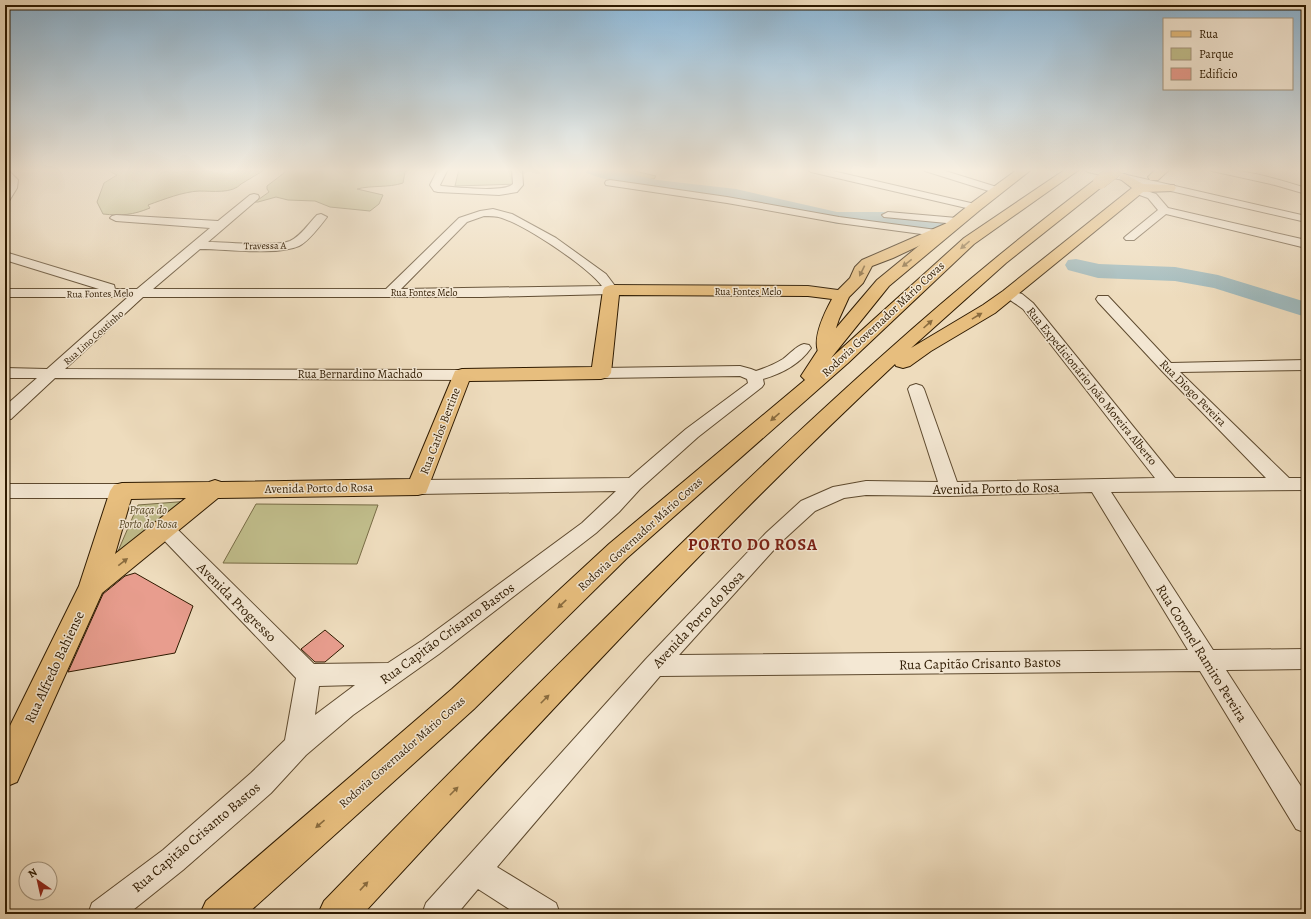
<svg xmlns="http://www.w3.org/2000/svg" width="1311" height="919" viewBox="0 0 1311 919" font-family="Alegreya,serif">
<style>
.green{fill:#c1be8c;stroke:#786c46}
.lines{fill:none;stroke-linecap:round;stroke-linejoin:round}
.river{fill:#9fb9bc;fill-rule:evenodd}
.building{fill:#e89d8e;stroke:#2e1a00}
.minor-casing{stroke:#5e4a2f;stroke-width:2}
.major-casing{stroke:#2e1a00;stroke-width:2}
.highway-casing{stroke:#2e1a00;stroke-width:2}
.minor{fill:#f4e8d4;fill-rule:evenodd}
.major{fill:#e7be7e;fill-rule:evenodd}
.highway{fill:#e7be7e;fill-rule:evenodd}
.highway-bridge-casing{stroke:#2e1a00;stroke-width:14;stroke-linecap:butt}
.highway-bridge{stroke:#e7be7e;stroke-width:14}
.oneway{fill:#8a6c3f}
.labels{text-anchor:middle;stroke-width:3;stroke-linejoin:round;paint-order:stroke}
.far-street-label{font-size:10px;fill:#2e1a00;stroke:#f4e8d4}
.street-label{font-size:12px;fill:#2e1a00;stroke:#f4e8d4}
.park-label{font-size:12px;font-style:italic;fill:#5a4b2a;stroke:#f4e8d4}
.near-street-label{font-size:14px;fill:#2e1a00;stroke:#f4e8d4}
.district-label{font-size:16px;font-weight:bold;letter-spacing:1px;fill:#7a1f14;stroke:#f4e8d4}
</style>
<rect width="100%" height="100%" fill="#eedcbd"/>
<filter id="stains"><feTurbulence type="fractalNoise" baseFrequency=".005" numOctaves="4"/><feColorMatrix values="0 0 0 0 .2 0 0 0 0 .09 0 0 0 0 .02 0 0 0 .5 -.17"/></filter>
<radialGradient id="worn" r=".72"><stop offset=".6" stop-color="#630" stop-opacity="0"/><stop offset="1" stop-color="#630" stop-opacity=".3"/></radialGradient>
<!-- green -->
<path class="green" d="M105,169H266L241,184C232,194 212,191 199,191C182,192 165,199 148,205L150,208C133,215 121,216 103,214L97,202L104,183L117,175Z
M286,169H409L405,172L403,183C388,188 372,185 357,189L383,195L379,204L370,211L330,207L315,201L288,200L276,197L258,202H255L269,192L267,189V186L284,173Z
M459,169H521L519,184L455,186Z
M601,169H626L656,176L654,179L642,180Z
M190,501L115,558L138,505Z
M256,504L378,505L357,564L223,563Z"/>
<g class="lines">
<!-- river -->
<path class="river" d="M584,169H609L657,180L736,189L837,212H896L942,221L945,225L942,229L935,231L896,224H837L736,199L657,190L601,178L586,173Z
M1076,259L1099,264L1175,267L1218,275L1306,302V317L1214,288L1175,281L1098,278L1068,270L1065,265L1068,260Z"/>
</g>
<!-- building -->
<path class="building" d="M135,573L193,606L175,653L68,672L103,594L125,576Z
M325,630L344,646L325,662H315L301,649Z"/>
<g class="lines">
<defs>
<path id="minor" d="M438,169H448L440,185L441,186C456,187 504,193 513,184L512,169H522L523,185L517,192L499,195L438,192L434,191L430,185Z
M806,169H824L975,204L980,207L975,210L811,172Z
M923,169H939L1000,188L1001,190L996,193L992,192L925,171Z
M1083,169H1101L1306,216V222L1088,172Z
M1210,169C1243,169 1275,178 1306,188V194L1275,185L1212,171Z
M5,170L9,171L18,180L17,188L9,201L5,202V191L8,181L5,178Z
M610,180L727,197L839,217L944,231L948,232L950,234L948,236L944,237L839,223L727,203L606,185L605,183L606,181Z
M1138,188L1156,194L1168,208L1306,240V248L1166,214L1134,240H1126L1124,238L1126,236L1158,210L1148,198L1134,193L1133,191L1134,189Z
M254,194L258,195L259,197L258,199L208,242C226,242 275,247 290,241C301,236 309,223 317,215L321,214L327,217C320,226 309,241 299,246C276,256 226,249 200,249L153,289H386L459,218L480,211L493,209L512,214L556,238L606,274L618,290L616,293L611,294L482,297H143L65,369L462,370L468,372L470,375L468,378L462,380L55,378L11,419L5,420V406L37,378H5V368L47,369L128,297H5V289H99L5,260V252L114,285L115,289H137L210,228L116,221L110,218L112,216L116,215L218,221L250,195ZM484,216C490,216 496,216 502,218C526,226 587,266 602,286L401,289L467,222Z
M888,212L957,218L961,219L963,221L961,223L957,224L884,217L882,215Z
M1009,290L1022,294L1033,303L1175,478H1266L1162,371L1098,302L1096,299L1098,296H1108L1171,363L1306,360V370L1180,372L1289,478H1306V490L1111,492L1213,650L1306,649V669L1226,670L1306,794V833L1296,829L1200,671L660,676L497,867L556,903L560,914H517L478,889L457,914H422L426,903L646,659L766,533L801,501L833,487L866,481L938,482L908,389L910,386L916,384L922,386L924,389L957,482L1155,478L1023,309C1018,305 1005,297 1002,294L1004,291ZM1092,492L1188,650L679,655L780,543L815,511L844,498L866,495L950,496Z
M804,344L809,345L811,348C800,364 781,374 763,379L764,384L762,387L698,437L640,489L619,512L596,533L439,654L353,715L306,755L271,793L183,870L128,914H88L92,903L163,850L251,773L285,740L296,678L158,534L155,529L158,524L165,522L172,524L314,664L388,663L423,640L582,523L616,491L418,494L411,492L409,487L411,482L418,480L629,478L686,429L748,383L747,379L740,376L601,378L595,376L593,373L595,370L601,368L740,366L751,369L756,371C765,368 775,364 783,359C790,354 796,346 804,344ZM355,685L315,715L319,686Z
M5,484H122L129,486L131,491L129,496L122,498H5Z"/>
<path id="major" d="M954,220L959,221L961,224L959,227L893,258L872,266L863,283L849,297L839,319L836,328L835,351L832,355L826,356L820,355C810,341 825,312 832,299L808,296L619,295L611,373L608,377L601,379L469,381L426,493L418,495L218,498L102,593L17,782L5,787V736L79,586L110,491L114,485L122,483L209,482L215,480L221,482L410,479L455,371L462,369L592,367L603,290L605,287L611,285L808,286L838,290L850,278L855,267L862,260ZM186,498L115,554L131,499Z"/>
<path id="highway" d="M1018,169H1032L980,210L889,286L831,358L964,238L1066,169H1080L974,244L848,363L627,558L474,709L247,914H200L206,901L452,689L609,544L805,380L801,376L820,347L877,280L970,204Z
M1156,169H1170L1158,180H1150L1148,177Z
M1125,174L1143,184L1174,185L1176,188L1174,191L1143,192L995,313L931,351L910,366L903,368L896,366L895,364C709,538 536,727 363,914H318L324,901C442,779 563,659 685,540C816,413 950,289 1096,179H1104L1106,182L1104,185L1006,263L911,348L983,305L1003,291L1132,188L1119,178L1121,175Z"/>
</defs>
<!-- minor casing -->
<use href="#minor" class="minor-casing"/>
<!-- major casing -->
<use href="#major" class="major-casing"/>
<!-- highway casing -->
<use href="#highway" class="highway-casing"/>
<!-- minor -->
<use href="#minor" class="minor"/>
<!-- major -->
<use href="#major" class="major"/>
<!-- highway -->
<use href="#highway" class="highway"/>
<defs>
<path id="highway-bridge" d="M1100,182L1117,169"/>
</defs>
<!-- highway-bridge casing -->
<use href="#highway-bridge" class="highway-bridge-casing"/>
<!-- highway-bridge -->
<use href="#highway-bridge" class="highway-bridge"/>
</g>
<!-- one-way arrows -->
<defs><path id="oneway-solid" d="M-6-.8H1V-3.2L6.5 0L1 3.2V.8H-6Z"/></defs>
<g class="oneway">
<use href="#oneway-solid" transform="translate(965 245) rotate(140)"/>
<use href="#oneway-solid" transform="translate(907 263) rotate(142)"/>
<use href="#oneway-solid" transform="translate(862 271) rotate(116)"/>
<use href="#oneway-solid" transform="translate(977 316) rotate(-31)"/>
<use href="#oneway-solid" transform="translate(928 324) rotate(-42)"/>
<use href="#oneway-solid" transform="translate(775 417) rotate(139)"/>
<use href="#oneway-solid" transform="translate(123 562) rotate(-38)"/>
<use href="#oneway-solid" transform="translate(562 604) rotate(136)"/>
<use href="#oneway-solid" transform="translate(545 699) rotate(-45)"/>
<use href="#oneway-solid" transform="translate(454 791) rotate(-45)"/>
<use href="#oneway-solid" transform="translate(320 824) rotate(139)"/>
<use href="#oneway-solid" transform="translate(364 886) rotate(-47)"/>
</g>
<!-- sky -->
<linearGradient id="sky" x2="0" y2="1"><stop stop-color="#8bb6d6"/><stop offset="0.57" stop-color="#f7efe1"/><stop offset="1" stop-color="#f7efe1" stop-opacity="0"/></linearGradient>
<rect width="1311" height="298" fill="url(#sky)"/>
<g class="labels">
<!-- far-street labels -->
<g class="far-street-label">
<text transform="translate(265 245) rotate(-1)" y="4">Travessa A</text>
<text x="748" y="295">Rua Fontes Melo</text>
<text x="424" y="296">Rua Fontes Melo</text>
<text transform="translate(100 293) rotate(-1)" y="4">Rua Fontes Melo</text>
<text transform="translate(93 337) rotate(-42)" y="4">Rua Lino Coutinho</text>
</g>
<!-- street labels -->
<g class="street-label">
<text transform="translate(883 319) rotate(-43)" y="4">Rodovia Governador Mário Covas</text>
<text x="360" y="378">Rua Bernardino Machado</text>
<text transform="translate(1092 386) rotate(51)" y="4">Rua Expedicionário João Moreira Alberto</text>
<text transform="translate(1193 393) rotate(45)" y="4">Rua Diogo Pereira</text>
<text transform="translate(440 431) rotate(-69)" y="4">Rua Carlos Bertine</text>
<text transform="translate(319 488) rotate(-1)" y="4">Avenida Porto do Rosa</text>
<text transform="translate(640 534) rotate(-42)" y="4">Rodovia Governador Mário Covas</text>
<text transform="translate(402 752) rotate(-41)" y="4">Rodovia Governador Mário Covas</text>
</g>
<!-- park labels -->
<g class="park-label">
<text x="148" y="514">Praça do<tspan x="148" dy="14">Porto do Rosa</tspan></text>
</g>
<!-- near-street labels -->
<g class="near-street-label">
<text transform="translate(996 488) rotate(-1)" y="5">Avenida Porto do Rosa</text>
<text transform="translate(237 602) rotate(45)" y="5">Avenida Progresso</text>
<text transform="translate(698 619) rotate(-47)" y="5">Avenida Porto do Rosa</text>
<text transform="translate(447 633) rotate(-36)" y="5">Rua Capitão Crisanto Bastos</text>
<text transform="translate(1202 653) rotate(58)" y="5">Rua Coronel Ramiro Pereira</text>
<text transform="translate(980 663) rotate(-1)" y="5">Rua Capitão Crisanto Bastos</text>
<text transform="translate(54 667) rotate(-65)" y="5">Rua Alfredo Bahiense</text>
<text transform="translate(196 837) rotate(-40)" y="5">Rua Capitão Crisanto Bastos</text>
</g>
<!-- district labels -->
<g class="district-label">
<text x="753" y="550">PORTO DO ROSA</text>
</g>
</g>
<!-- margin -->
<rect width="1311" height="919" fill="none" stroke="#eedcbd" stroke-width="20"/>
<rect x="6" y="6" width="1299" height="907" fill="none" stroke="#2e1a00" stroke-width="2"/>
<rect x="10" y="10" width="1291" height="899" fill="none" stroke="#2e1a00"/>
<!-- legend -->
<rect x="1163" y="18" width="130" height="72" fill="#f4e8d4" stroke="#a5967f"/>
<rect x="1171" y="31" width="20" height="6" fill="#e7be7e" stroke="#a5967f"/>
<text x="1199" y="38" font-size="12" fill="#2e1a00">Rua</text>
<rect x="1171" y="48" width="20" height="12" fill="#c1be8c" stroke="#a5967f"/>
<text x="1199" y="58" font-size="12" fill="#2e1a00">Parque</text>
<rect x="1171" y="68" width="20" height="12" fill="#e89d8e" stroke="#a5967f"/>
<text x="1199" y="78" font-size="12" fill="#2e1a00">Edifício</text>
<!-- north arrow -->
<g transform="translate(38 881) rotate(326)"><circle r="19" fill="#f4e8d4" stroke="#a5967f"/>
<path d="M0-3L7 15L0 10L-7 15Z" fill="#8f2418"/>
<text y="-6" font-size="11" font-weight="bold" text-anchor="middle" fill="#2e1a00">N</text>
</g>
<rect width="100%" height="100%" filter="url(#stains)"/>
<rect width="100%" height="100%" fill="url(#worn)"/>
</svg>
